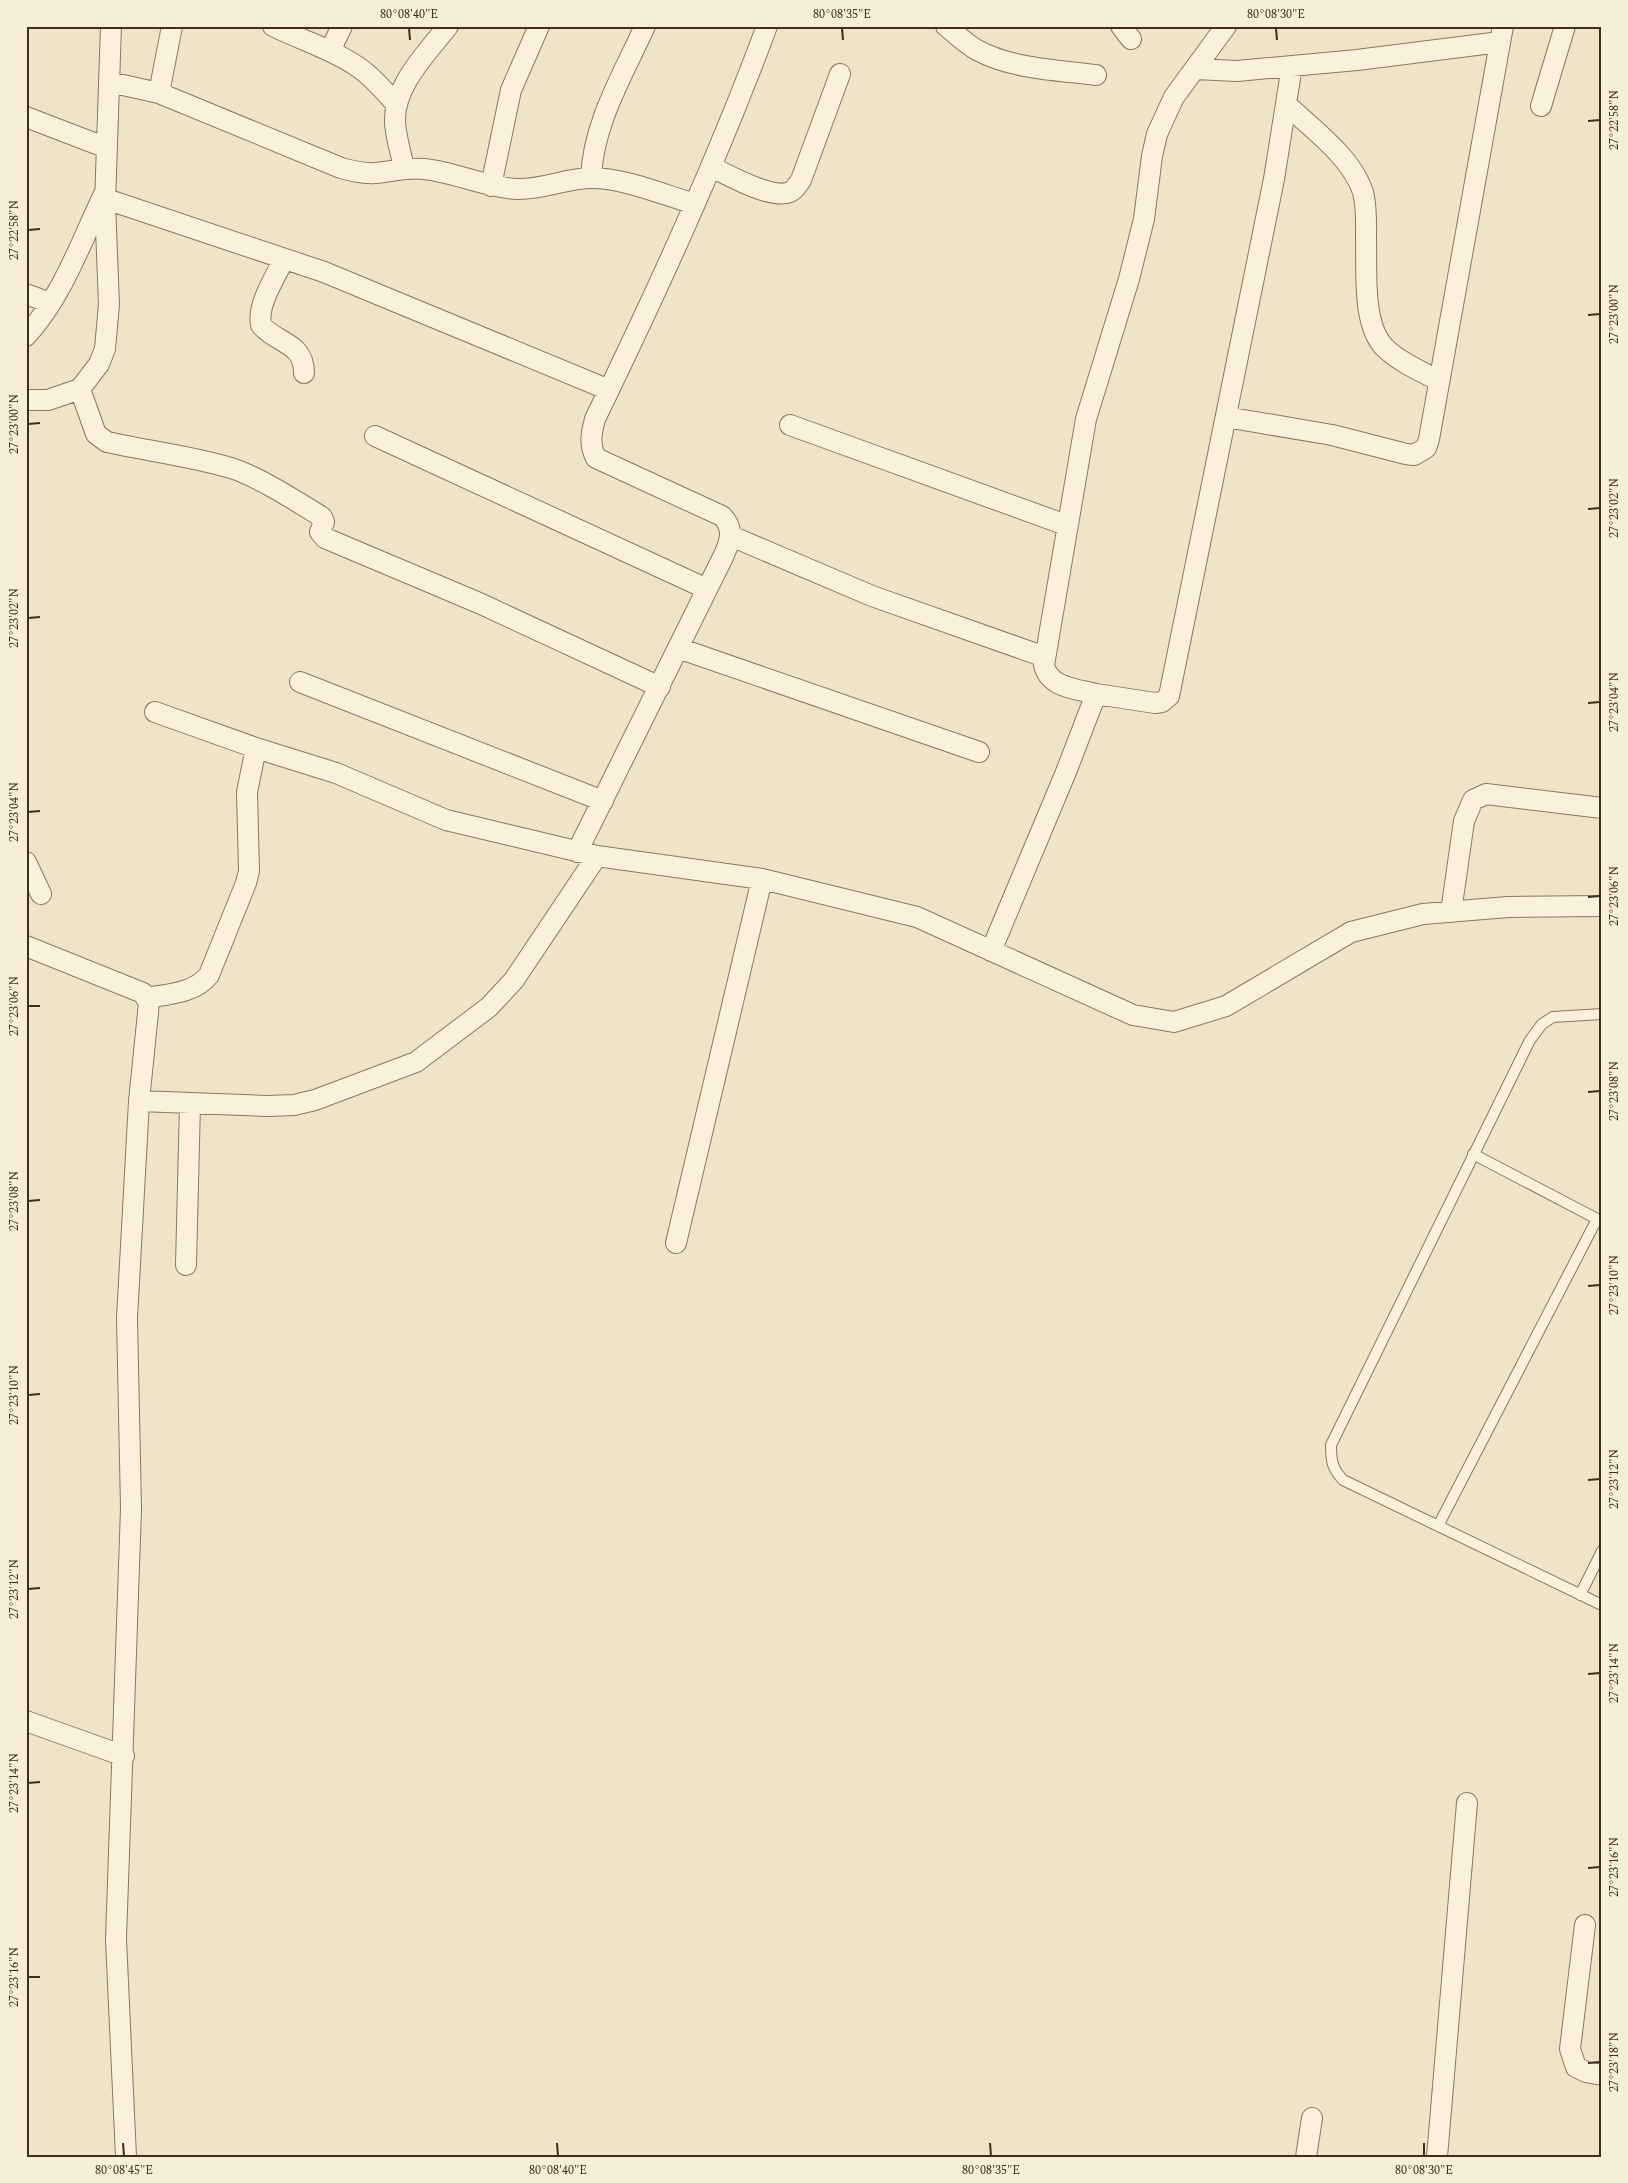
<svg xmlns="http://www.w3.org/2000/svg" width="1628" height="2183" viewBox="0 0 1628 2183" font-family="Spectral,serif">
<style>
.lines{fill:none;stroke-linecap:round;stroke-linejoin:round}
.service-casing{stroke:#8d765c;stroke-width:12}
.minor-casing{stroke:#8d765c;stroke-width:22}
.service{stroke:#faf1dc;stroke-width:10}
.minor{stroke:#faf1dc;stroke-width:20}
.ticks{fill:none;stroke:#3d2e20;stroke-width:2}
.neatline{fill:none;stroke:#3d2e20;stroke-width:2}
.ticks-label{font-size:12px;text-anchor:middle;fill:#3d2e20}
</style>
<rect width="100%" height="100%" fill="#f0e4c8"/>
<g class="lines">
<defs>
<path id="service" d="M1602,1014L1553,1017L1542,1024L1530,1040L1331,1445C1331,1461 1332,1468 1343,1480L1602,1605
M1473,1154L1601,1221
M1438,1526L1597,1219
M1580,1595L1602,1551"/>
<path id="minor" d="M273,26C301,40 332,49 358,67C373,77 385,92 397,105
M946,26C956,34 966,44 977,50C1012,69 1057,70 1096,75
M1121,26L1131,39
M330,51L342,26
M1195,69L1237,71L1357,60L1500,42
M109,82L159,93L341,168C352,171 363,174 375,173C391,172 406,167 424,169C455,172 484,187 517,189C542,190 566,178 592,178C624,178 664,195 695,204
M159,93L172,26
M1286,104C1312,129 1351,156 1363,192C1367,207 1366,225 1366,241C1367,271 1362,323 1384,347C1399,362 1421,371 1439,381
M1541,106L1565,26
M26,117L107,148
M711,167C729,175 771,200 790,192C795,190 798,184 801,180L840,74
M404,168C401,153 396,138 395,123C393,86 427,53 448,26
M591,178C593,123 623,75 645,26
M491,186L511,90L539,26
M106,199L324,272L609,390
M284,259C275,278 257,304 261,325C277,344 304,342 304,373
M26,294L50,303
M26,336C62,297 81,242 104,194
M80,389L96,434L107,442C148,451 191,456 231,468C259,477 296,501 322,517L324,522L320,532L325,538L479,603L660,687
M26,400H48L80,389L99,364L105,349L109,304L105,204L111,26
M1226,417L1332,435L1406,454L1414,455L1426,448L1429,439L1503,26
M790,425L1066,525
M375,436L707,589
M731,536L872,596L1045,657
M678,648L979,752
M300,682L603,801
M1096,694C1077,689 1049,688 1044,665L1086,419L1129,279L1144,219L1152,156L1157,134L1174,97L1226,26
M155,712L256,748L336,773L446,820L597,856L762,879L917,917L1133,1015L1174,1022L1226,1006L1351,932L1423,914L1508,907L1602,906
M577,852L723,557C730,542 735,529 722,516L596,458C589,445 591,434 595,419C657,291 717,161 767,26
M26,862L41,894
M1451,912L1464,821L1473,800L1486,794L1602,808
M26,946L143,993L149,1003L139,1101L127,1318L131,1509L116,1939L126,2157
M991,951L1066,772L1096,694L1155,703L1162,702L1169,696L1274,179L1292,66
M147,998C169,994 195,993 209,975L246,883L249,871L247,792L256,748
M139,1101L267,1106L294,1105L315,1100L416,1062L489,1007L514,980L597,856
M676,1243L762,879
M186,1265L190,1104
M26,1721L124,1756
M1585,1925L1570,2049L1576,2067L1586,2072L1602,2075
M1306,2157L1312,2118
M1437,2157L1467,1803"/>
</defs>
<!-- service casing -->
<use href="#service" class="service-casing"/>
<!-- minor casing -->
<use href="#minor" class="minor-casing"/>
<!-- service -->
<use href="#service" class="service"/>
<!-- minor -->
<use href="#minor" class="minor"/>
</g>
<!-- ticks -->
<path class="ticks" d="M409,28L410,40M842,28L843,40M1276,28L1277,40M1588,121L1600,120M28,230L40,229M1588,315L1600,314M28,424L40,423M1588,509L1600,508M28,618L40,617M1588,703L1600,702M28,812L40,811M1588,897L1600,896M28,1006H40M1588,1092L1600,1091M28,1201L40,1200M1588,1286L1600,1285M28,1395L40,1394M1588,1480L1600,1479M28,1589L40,1588M1588,1674L1600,1673M28,1783L40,1782M1588,1868L1600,1867M28,1977H40M1588,2063L1600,2062M123,2143L124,2156M557,2143L558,2156M990,2143L991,2156M1424,2143V2156"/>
<!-- border -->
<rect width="1628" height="2183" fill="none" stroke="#f7eed8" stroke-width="55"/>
<rect x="28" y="28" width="1572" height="2128" class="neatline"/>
<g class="ticks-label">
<text x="409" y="18">80°08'40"E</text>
<text x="842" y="18">80°08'35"E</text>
<text x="1276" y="18">80°08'30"E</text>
<text transform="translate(1614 120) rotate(-90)" y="4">27°22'58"N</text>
<text transform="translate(14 230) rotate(-90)" y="4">27°22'58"N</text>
<text transform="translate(1614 314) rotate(-90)" y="4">27°23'00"N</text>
<text transform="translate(14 424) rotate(-90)" y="4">27°23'00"N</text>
<text transform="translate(1614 508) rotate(-90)" y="4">27°23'02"N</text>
<text transform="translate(14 618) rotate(-90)" y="4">27°23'02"N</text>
<text transform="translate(1614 702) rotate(-90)" y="4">27°23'04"N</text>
<text transform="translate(14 812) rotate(-90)" y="4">27°23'04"N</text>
<text transform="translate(1614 896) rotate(-90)" y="4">27°23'06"N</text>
<text transform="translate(14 1006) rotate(-90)" y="4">27°23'06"N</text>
<text transform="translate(1614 1091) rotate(-90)" y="4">27°23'08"N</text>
<text transform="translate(14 1201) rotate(-90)" y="4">27°23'08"N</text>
<text transform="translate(1614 1285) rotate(-90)" y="4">27°23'10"N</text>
<text transform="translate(14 1395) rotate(-90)" y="4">27°23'10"N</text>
<text transform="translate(1614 1479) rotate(-90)" y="4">27°23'12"N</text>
<text transform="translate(14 1589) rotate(-90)" y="4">27°23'12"N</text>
<text transform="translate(1614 1673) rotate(-90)" y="4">27°23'14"N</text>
<text transform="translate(14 1783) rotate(-90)" y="4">27°23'14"N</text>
<text transform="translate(1614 1867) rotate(-90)" y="4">27°23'16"N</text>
<text transform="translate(14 1977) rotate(-90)" y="4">27°23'16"N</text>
<text transform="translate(1614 2062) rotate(-90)" y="4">27°23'18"N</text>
<text x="124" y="2174">80°08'45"E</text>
<text x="558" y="2174">80°08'40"E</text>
<text x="991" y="2174">80°08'35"E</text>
<text x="1424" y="2174">80°08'30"E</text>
</g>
</svg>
